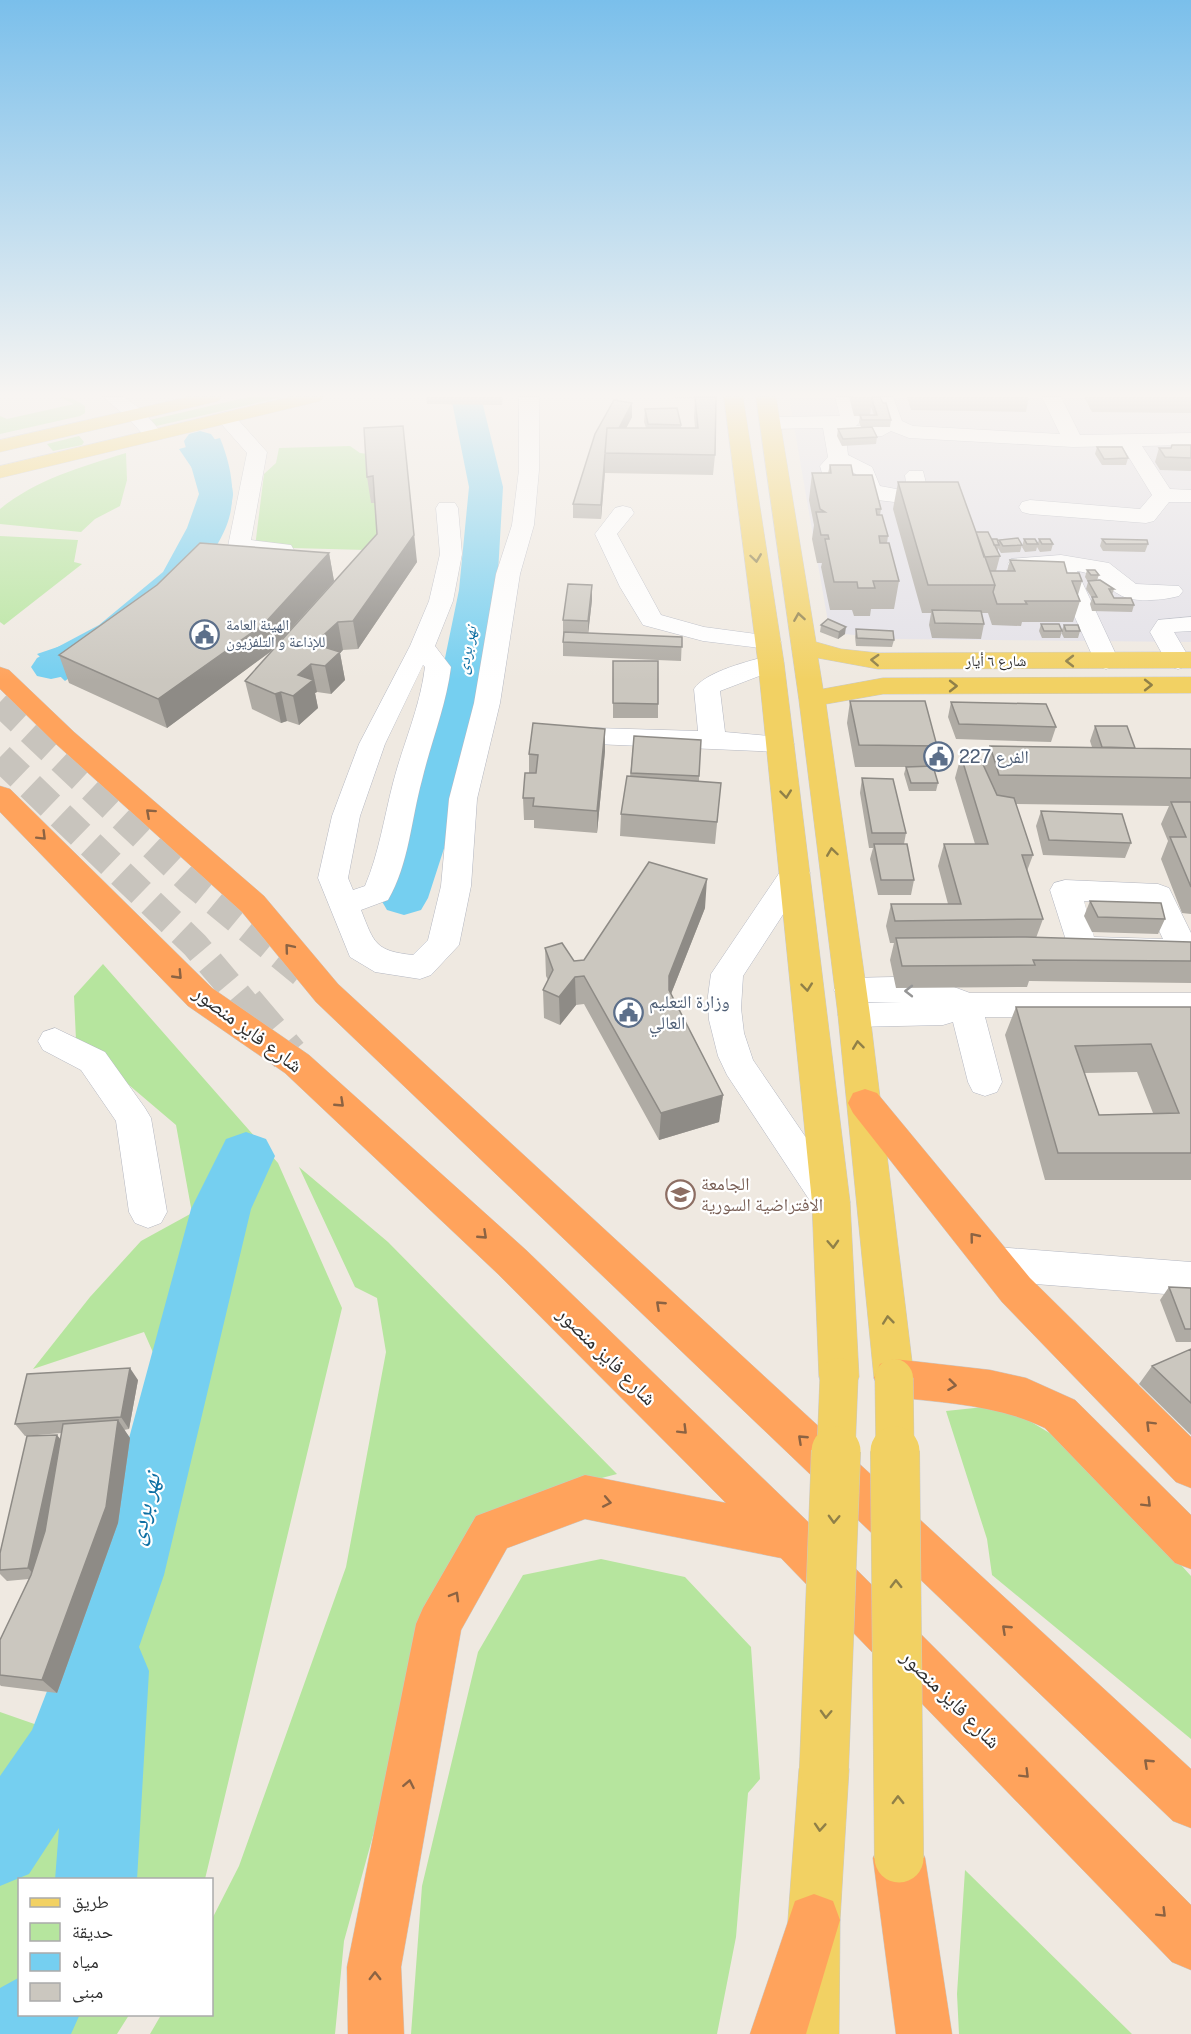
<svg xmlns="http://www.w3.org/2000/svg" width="1191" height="2034" viewBox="0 0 1191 2034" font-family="'Public Sans','Noto Naskh Arabic',sans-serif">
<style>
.industrial{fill:#e3e1e8}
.green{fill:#b6e59e}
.water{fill:#75cff0}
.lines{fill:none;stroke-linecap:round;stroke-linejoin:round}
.river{fill:#75cff0;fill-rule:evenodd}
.highway-tunnel-far1{stroke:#c8c4bd;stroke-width:28;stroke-dasharray:28 14;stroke-linecap:butt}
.highway-tunnel{stroke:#c8c4bd;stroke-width:38;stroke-dasharray:38 19;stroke-linecap:butt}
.minor-casing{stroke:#b4b7c1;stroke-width:1}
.major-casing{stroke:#c9c9c9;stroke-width:1}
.highway-casing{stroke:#c9c9c9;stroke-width:1}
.minor{fill:#fff;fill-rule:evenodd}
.major{fill:#f2d163;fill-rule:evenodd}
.highway{fill:#ffa35c;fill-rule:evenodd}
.major-bridge-far1-casing{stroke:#c9c9c9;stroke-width:39;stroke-linecap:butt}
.major-bridge-casing{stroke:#c9c9c9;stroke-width:50;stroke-linecap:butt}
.major-bridge-far1{stroke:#f2d163;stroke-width:38}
.major-bridge{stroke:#f2d163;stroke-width:49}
.wall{fill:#afaba4;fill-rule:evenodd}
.shaded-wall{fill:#8e8b86}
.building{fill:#cbc7bf;stroke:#8e8b86;stroke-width:1.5;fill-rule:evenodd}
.oneway{stroke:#908048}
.oneway2{stroke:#8c6343}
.oneway3{stroke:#969696}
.labels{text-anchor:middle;stroke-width:4.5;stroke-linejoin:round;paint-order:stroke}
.far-service-label{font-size:15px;fill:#4e5e75;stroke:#fff;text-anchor:start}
.far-street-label{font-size:15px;fill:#2e2e2e;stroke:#fff}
.far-water-label{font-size:16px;font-style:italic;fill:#0d6fa3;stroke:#fff}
.service-label{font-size:18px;fill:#4e5e75;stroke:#fff;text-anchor:start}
.education-label{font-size:18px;fill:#785e54;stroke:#fff;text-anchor:start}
.near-street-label{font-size:21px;fill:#2e2e2e;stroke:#fff}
.near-water-label{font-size:24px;font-style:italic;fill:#0d6fa3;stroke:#fff}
</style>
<rect width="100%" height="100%" fill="#efe9e1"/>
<!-- industrial -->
<path class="industrial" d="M789,397H1191V642L892,639L845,634L828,622Z"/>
<!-- green -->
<path class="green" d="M60,397C70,397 77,400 85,406V413L80,416L0,434V416L7,419L74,404Z
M248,397H283L156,426L150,420Z
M79,436L84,442L82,445L53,451L47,444Z
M350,446L360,453L368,454L371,503H377L379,539L366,550L255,547L264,474L276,463L279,448Z
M126,453L127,480L120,506L95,519L81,532L0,524V509C37,479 81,467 126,453Z
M0,536L78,540L74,562L82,564L4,625L0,622Z
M103,964L278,1163L342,1308L205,1879L20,1880V2014L129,2015L117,2034H0V1881L53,1792L0,1787V1712L86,1742L185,1425L144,1332L33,1369L90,1297L141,1241L192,1213L176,1125L76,1040L74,996Z
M299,1167L388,1242L617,1474L590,1481L502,1518L388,1781L344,1941L335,2034H150L161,2015L212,2014V1919L239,1866L346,1567L386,1352L377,1298L355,1287Z
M1003,1405L1076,1449L1191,1576V1739L992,1575L987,1539L946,1411Z
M601,1559L685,1577L751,1647L760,1779L748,1793L736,1937L717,2034H411L422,1886L478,1652L523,1575Z
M965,1870L1132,2034H959L957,1994Z"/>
<!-- water -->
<path class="water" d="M220,438C231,465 238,498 226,527C199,592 120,641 65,681L37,654L122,625L178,578L205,528L198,477L179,449Z"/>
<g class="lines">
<!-- river -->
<path class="river" d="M451,397H481L503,487L497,590L460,799L428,898L421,910L404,915L387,910L380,898L416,799L459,590L469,487Z
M200,431L211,434L216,441C220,454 234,483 233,495C230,522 206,564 191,586L127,641L65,676L51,679L37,676L31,667L37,658L99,625L163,572L187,528L199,494L184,441L189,434Z
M246,1132L266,1139L275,1156L251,1209L164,1575L139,1647L149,1671L137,1880H55L59,1828L29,1874L0,1886V1776L32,1730L92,1575L191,1209L226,1139Z
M20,1977V2014H80L71,2034H0V1988Z"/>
<!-- highway-tunnel-far1 -->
<path class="highway-tunnel-far1" d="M0,702L190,881L309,979
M0,757L195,945L246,1005"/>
<!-- highway-tunnel -->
<path class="highway-tunnel" d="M245,1003L289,1055"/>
<defs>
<path id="minor" d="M103,397H124L142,410L164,435L161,439H147L128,418Z
M519,397H539V470L534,525L520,574L500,703L477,799L471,886L459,945L431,975L420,979L375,972L350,957L318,878L332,816L359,744L410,646L429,601L440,554L436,508L439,503H455L458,508L462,554L453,601L435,646L451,667C446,706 431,742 422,780C411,820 409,864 388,900L361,910C374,943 375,951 413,955L428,940L441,886L449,799L474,703L496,574L512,525L519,470ZM423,665L425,667C420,708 403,744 393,783C384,818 379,853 365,886L353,890L348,878L360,816L385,744Z
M835,397H853L861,421L856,426L883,424L874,397H893L902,421L913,426L1060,434L1042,397H1061L1080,435L1191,433V445L1142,446L1170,489L1191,490V502H1169L1154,521L1146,523L1030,514L1022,512L1019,507L1022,502L1030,500L1140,509L1152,495L1122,446L1073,447L909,438L891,431L882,436L846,438L848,455L872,467L880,486L907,491L905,475L909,471H923L930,499L927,504L919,505L828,494L820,466L828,457L823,428L770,429L763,427L760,423L763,419L770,417L840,416ZM841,467L856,474L858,484L845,483Z
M226,412L233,414L267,452L251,540L291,545L294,550L291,555C273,559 249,555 231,551L228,546L247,453L216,418L219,414Z
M623,506L631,508L634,513L617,534L661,615L704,627L778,637L781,642L778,647L769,649L703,641L643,625L620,587L595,534L615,508Z
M1061,555L1109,563L1136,584L1179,586L1183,591L1179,596C1165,600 1136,603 1122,596C1102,586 1103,575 1077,571L1119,661L1115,666L1106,669L1097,666L1053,569H1011L1008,564L1011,559Z
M1191,617V631L1174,632L1191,661L1187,666L1178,669L1169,666L1150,632L1158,620Z
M771,655L780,658L784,663L780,668L720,691L725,732L791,738L794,744L791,750L781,752L595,744L586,742L582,736L586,730L595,728L698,731L694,689C706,671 750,661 771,655Z
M795,863L806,866L810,873L743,976L741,1008L744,1033L753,1060L850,1202L844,1213L831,1218L818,1213L727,1075L718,1056L709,1020L708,996L711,974L784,866Z
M1065,880L1158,884L1169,888L1191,933V962L1082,959L1071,956L1050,890L1054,883ZM1084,901L1147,905L1163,939L1094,937Z
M894,977L938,981L970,993H1191V1017H985L1002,1082L997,1092L985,1096L973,1092L968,1082L953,1022L943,1025L854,1027L842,1024L838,1015L842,1006L854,1003L902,1002H850L839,998L834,990L839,982L850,978Z
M55,1028L105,1052L145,1108L151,1118L167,1212L161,1223L148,1228L135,1223L129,1212L116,1121L81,1070L43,1050L38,1041L43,1032Z
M996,1247L1191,1262V1296L996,1281L982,1276L977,1264L982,1252Z"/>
<path id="major" d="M188,397H221L218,401L0,452V440Z
M290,397H323L320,401L0,478V466Z
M724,397H743L784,663L850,1202L859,1377L853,1391L839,1396L825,1391L819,1377L812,1202L758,663Z
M756,397H776L816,642L841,649L878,653L1191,652V668L878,669L818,658L823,689L883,678L1191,677V693L883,694L826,704L870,1015L914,1378L908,1392L894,1397L880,1392L874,1378L838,1015L799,700Z
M824,1744L842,1751L849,1769L840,1920L839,2034H783L788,1920L799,1769L806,1751Z"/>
<path id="highway" d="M0,667L9,670L74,732L264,896L338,984L1191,1769V1828L1173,1821L316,1002L242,912L56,744L0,689Z
M0,786L10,789L212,988L309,1055L526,1250L831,1544L1191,1905V1970L1172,1962L781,1558L585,1519L507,1548L461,1630L401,1967L404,2034H348L347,1967L416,1624L423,1608L476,1516L492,1510L585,1475L726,1503L498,1274L285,1073L188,1006L0,812Z
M865,1089L877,1093L1030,1278L1191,1437V1488L1176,1482L1002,1302L853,1113L848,1103L853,1093Z
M894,1359L990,1370L1026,1378L1075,1400L1191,1515V1569L1175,1563L1045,1428C998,1405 946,1403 894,1397L880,1392L874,1378L880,1364Z
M899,1832L917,1840L925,1858L952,2034H896L873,1858L881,1840Z
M814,1894L833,1901L840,1920L806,2034H750L795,1901Z"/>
</defs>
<!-- minor casing -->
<use href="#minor" class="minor-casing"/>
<!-- major casing -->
<use href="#major" class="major-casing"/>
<!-- highway casing -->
<use href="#highway" class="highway-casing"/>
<!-- minor -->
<use href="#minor" class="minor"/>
<!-- major -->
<use href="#major" class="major"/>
<!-- highway -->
<use href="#highway" class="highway"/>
<defs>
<path id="major-bridge-far1" d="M894,1378L895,1452
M836,1452L839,1377"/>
<path id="major-bridge" d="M895,1451L899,1858
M824,1769L836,1451"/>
</defs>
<!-- major-bridge-far1 casing -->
<use href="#major-bridge-far1" class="major-bridge-far1-casing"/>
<!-- major-bridge casing -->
<use href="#major-bridge" class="major-bridge-casing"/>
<!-- major-bridge-far1 -->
<use href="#major-bridge-far1" class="major-bridge-far1"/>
<!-- major-bridge -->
<use href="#major-bridge" class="major-bridge"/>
</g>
<!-- wall -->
<path class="wall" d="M426,397H503L502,405L427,404Z
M653,397H696L715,455L713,475L605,473V472L601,519L573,518V504L632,403V417L626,428H646L644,422L645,409L681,425V428H695L694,417L695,398Z
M849,397H880L891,420L890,427H861L859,422L860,416H854ZM871,407L874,415H870Z
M907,397H1029L1026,412L911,410Z
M1084,397H1191V413L1092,412Z
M364,428L417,562L358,649L343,650L340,653L345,680L331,694L317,692L315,693L318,708L299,725L287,721L281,723L252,709L245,681L377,534L375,503H371L367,477Z
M838,429L877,437L876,444L842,446L837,436Z
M1172,445H1191V471L1160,470L1155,462L1159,448H1171Z
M1097,447L1128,458L1126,465H1102L1095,454Z
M830,465L853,475L881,509L880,515L888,536L887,543L899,581L894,609H871L870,616H854L852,610H830L821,567L822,563H817L812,539L814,525L809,500L812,473H828Z
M898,482L976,532L999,543V540L1022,545L1020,552L1001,553L998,548V552L1000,556L996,571H1007L1010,560L1067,573L1082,581L1078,595L1080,601L1073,622H1022L1021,626L992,625L988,613H981L984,624L981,639L932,638L929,625L931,613H922L893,509Z
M1024,539L1038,543L1039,539L1053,544L1051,551L1040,552L1037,547L1036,551L1025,552L1022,547Z
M1102,539L1148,544L1145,552L1103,551L1100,546Z
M329,553L334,581L270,652L167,728L69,683L59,655Z
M1087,570L1099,575L1097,580L1114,589L1112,595L1114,598L1134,605L1132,612L1092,611L1090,604L1092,598L1086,589L1088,582L1085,577Z
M592,585V600L588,633L682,637L681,661L563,656V620Z
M1041,624L1062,631L1060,638H1042L1039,631Z
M821,625L845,634L838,639L820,632Z
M1064,625L1080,631L1078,638H1064L1061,632Z
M856,629L894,640L892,647L856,646L855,637Z
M613,661L658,704V718H613Z
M850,701L937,746L932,766L938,783L936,791H909L904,774L906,767H855L847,723Z
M951,702L1056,727L1051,742L956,739L948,717Z
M1095,726L1135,748L1191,749V914L1182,913L1161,859L1168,841L1161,824L1169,806L1016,804L1033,855L1027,871L1043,919L1036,938L1191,942V983L1029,981L1027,987L896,988L890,960L894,943H890L886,926L891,904H948L938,866L944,844H975L955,778L961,756L984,767L990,746L1092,747L1090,741Z
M634,736L699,776V782L721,783L715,844L620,836L621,814L630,777Z
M605,751L597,833L534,828V820H524L523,798L529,773V754Z
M862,778L906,833L904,844L914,880L911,895H878L870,859L873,848H869L860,793Z
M1041,811L1131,843L1125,858L1043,855L1036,826Z
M1090,901L1165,919L1158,934L1092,932L1084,916Z
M705,908L671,994L723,1095L719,1122L659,1140L584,1004L576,1005L560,1025L544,1018L543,990L548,980L546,976L545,948L574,961L584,960Z
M1016,1007H1191V1180H1045L1005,1035ZM1137,1072L1153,1113L1099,1115L1084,1073Z
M1169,1287L1191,1288V1342H1176L1160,1300Z
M1191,1349V1435L1139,1384L1152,1366Z
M138,1380L129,1429L124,1430L130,1438L118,1523L57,1693L1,1686L0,1685V1640L29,1579L7,1581L0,1574V1553L61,1440L62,1433L25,1436L15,1424Z"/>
<!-- shaded-wall -->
<path class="shaded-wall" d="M632,403V417L616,448V434Z
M403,426L417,562L358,649L353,621L414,535Z
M605,458V472L601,519V505Z
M329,553L334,581L270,652L167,728L158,699Z
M592,585V600L588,635V621Z
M338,622L343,650L340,653L345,680L331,694L325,666L314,644Z
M846,627L845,634L838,639L839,632Z
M311,664L317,692L315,693L318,708L299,725L293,696L298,675Z
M281,692L287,721L281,723L275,694Z
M605,729V751L597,833V811Z
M707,879L705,908L667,1004L669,976Z
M575,977L576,1005L560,1025L559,997Z
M723,1095L719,1122L659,1140L661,1113Z
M130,1368L138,1380L129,1429L121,1417Z
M118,1420L130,1438L118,1523L57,1693L42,1680Z
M57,1435L66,1446L38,1579L28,1568Z"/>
<!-- building -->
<path class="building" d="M695,397H716L715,455L605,453L607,428H698Z
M873,397H880L883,403H886L891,420H862L860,415H877L872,400Z
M614,400L632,403L619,428H607L601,505L573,504L595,434Z
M677,408L681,425L648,424L645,409Z
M403,426L414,535L353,621L338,622L314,644L340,652L325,666L311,664L298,675L313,680L293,696L281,692L275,694L245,681L377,534L373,476L367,477L364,428Z
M872,427L877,437L843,439L838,429Z
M1172,445H1191V458L1165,457L1159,448H1171Z
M1097,447H1122L1128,458L1104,459Z
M830,465H851L853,475H872L881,509H876L877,515H882L888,536H879L880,543H889L899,581H873L875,588H858L857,582H834L825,539H829L828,535H821L816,512H825L820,509L812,473H831Z
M898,482H958L995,585H928Z
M976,532H988L1000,556L984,557Z
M1018,538L1022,545L1003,546L999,540Z
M992,539H997L999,545H994Z
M1024,539H1035L1038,544H1027Z
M1039,539H1050L1053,544H1042Z
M1102,539L1147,540L1148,544H1106Z
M200,543L329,553L264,624L158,699L59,655L157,585Z
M1010,560L1064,562L1067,573H1079L1082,581H1072L1080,601H1025L1027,604H997L993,592L995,585L990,571H1015Z
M1087,570H1095L1099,575H1091Z
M1100,580L1114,589H1109L1114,598H1131L1134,605L1095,604L1092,597H1097L1088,581Z
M568,584L592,585L588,621L563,620Z
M932,610L981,611L984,624L935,623Z
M828,619L846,627L839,632L821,625Z
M1041,624H1059L1062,631H1044Z
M1064,625H1078L1080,631H1066Z
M856,629L893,631L894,640L857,638Z
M564,632L682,637V647L563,642Z
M613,661H658V704L613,703Z
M850,701H925L937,746L859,745Z
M951,702L1046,704L1056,727L959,724Z
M533,723L605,729L597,811L533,806L534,798H523L525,773H536L538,755L529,754Z
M1095,726H1127L1135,748L1102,747Z
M634,736L701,740L699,776L631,773Z
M990,746L1191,749V778L999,775Z
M961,756L981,760L997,795L1014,798L1033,855H1022L1043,919L895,921L891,904H961L944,844H988Z
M933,766L938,783H911L906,767Z
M627,776L721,783L717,822L621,814Z
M862,778L893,779L906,833H872Z
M1171,802H1191V887L1170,837H1186Z
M1041,811L1122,814L1131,843L1049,840Z
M874,844H907L914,880H881Z
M649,862L707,879L669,976V990L723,1095L661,1113L584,976L575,977L559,997L543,990L553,970L545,948L562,943L574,961L584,960Z
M1090,901L1161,903L1165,919L1098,917Z
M1026,937L1191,942V961L1033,960L1035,965L902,966L896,938Z
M1016,1007H1191V1153H1058ZM1151,1044L1179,1113L1099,1115L1075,1046Z
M1169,1287L1191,1288V1329H1185Z
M1191,1349V1403L1152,1366Z
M130,1368L121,1417L15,1424L27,1374Z
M118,1420L106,1507L42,1680L0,1675V1640L31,1575L45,1531L63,1424Z
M57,1435L28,1568L0,1570V1553L27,1436Z"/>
<!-- one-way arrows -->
<defs><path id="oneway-chevron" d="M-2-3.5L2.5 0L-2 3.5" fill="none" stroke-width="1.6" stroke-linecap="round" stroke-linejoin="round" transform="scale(1.5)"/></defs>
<g class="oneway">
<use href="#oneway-chevron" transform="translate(756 558) rotate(82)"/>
<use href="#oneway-chevron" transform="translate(799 617) rotate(-99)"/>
<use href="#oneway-chevron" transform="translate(875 660) rotate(-177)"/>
<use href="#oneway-chevron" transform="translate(1070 661) rotate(180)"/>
<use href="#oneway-chevron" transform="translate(1148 685)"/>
<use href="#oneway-chevron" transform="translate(953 686)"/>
<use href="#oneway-chevron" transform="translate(786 794) rotate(84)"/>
<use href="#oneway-chevron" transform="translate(832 852) rotate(-98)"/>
<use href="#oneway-chevron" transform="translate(807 987) rotate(84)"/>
<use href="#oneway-chevron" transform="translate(858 1045) rotate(-97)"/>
<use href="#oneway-chevron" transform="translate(833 1244) rotate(87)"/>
<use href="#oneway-chevron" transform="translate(888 1320) rotate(-96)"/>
<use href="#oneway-chevron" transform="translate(834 1519) rotate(92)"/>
<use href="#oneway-chevron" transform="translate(896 1584) rotate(-91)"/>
<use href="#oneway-chevron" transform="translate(826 1714) rotate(92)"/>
<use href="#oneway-chevron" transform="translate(898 1800) rotate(-91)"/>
<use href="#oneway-chevron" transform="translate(820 1827) rotate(94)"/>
</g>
<g class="oneway2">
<use href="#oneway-chevron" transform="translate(150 813) rotate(-138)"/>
<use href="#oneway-chevron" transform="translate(42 836) rotate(45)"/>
<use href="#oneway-chevron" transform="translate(289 948) rotate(-130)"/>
<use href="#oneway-chevron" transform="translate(178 975) rotate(46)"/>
<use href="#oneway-chevron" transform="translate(340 1103) rotate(43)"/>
<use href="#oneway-chevron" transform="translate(483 1235) rotate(43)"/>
<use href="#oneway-chevron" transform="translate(974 1237) rotate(-129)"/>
<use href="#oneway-chevron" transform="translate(660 1305) rotate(-137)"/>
<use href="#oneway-chevron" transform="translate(952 1385) rotate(7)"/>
<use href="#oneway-chevron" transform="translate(1150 1425) rotate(-135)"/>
<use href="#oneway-chevron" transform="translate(683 1430) rotate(45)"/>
<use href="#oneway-chevron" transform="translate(802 1439) rotate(-137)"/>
<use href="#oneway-chevron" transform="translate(607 1502) rotate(11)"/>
<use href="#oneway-chevron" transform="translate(1147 1503) rotate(45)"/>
<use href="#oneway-chevron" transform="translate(455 1596) rotate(-60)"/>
<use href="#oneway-chevron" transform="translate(1006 1629) rotate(-137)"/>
<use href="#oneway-chevron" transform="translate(1148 1763) rotate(-137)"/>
<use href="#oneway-chevron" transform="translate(1025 1774) rotate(45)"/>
<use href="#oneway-chevron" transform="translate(409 1784) rotate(-79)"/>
<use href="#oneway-chevron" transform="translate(1162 1913) rotate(45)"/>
<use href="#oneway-chevron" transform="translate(375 1976) rotate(-90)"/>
</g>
<use class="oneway3" href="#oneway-chevron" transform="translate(909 991) rotate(-180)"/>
<!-- sky -->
<linearGradient id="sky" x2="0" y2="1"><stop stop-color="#7abfeb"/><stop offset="0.58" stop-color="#f8f5f2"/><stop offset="1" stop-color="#f8f5f2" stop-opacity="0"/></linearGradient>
<rect width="1191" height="681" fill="url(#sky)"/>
<!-- icons -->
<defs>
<symbol id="civic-ring" viewBox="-11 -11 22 22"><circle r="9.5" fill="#fff" stroke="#5c6f8a" stroke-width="1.5"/><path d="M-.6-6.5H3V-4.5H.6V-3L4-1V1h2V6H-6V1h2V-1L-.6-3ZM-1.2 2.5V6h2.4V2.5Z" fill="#5c6f8a"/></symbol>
<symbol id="university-ring" viewBox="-11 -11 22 22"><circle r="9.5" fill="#fff" stroke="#8d6e63" stroke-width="1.5"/><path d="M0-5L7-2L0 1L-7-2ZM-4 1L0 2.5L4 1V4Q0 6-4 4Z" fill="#8d6e63"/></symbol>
</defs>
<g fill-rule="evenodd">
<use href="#civic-ring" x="188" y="618" width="33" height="33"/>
<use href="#civic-ring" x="922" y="740" width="33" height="33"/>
<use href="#civic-ring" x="612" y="996" width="33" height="33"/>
<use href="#university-ring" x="664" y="1178" width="33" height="33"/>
</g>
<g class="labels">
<!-- far-service labels -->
<g class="far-service-label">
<text x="226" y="630">الهيئة العامة<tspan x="226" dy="17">للإذاعة و التلفزيون</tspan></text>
</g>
<!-- far-street labels -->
<g class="far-street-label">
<text x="996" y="666">شارع ٦ أيار</text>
</g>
<!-- far-water labels -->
<g class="far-water-label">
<text transform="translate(466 650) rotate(-79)" y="6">نهر بردى</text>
</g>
<!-- service labels -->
<g class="service-label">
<text x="959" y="763">الفرع 227</text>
<text x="649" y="1008">وزارة التعليم<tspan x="649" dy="21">العالي</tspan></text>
</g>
<!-- education labels -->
<g class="education-label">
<text x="701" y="1190">الجامعة<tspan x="701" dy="21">الافتراضية السورية</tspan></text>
</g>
<!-- near-street labels -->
<g class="near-street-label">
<text transform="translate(248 1029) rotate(37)" y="7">شارع فايز منصور</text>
<text transform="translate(607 1356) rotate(45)" y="7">شارع فايز منصور</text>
<text transform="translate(951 1699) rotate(45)" y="7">شارع فايز منصور</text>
</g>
<!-- near-water labels -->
<g class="near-water-label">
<text transform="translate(144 1509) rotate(-76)" y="8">نهر بردى</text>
</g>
</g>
<!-- legend -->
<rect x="18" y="1878" width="195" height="138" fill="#ffffff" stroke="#ababab" stroke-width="1.5"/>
<rect x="30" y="1898" width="30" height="9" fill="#f2d163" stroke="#ababab" stroke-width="1.5"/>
<text x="72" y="1908" font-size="18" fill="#2e2e2e">طريق</text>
<rect x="30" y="1923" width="30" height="18" fill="#b6e59e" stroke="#ababab" stroke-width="1.5"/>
<text x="72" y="1938" font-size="18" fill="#2e2e2e">حديقة</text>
<rect x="30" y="1953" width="30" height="18" fill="#75cff0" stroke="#ababab" stroke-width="1.5"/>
<text x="72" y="1968" font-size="18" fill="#2e2e2e">مياه</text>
<rect x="30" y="1983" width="30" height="18" fill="#cbc7bf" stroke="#ababab" stroke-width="1.5"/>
<text x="72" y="1998" font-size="18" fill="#2e2e2e">مبنى</text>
</svg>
